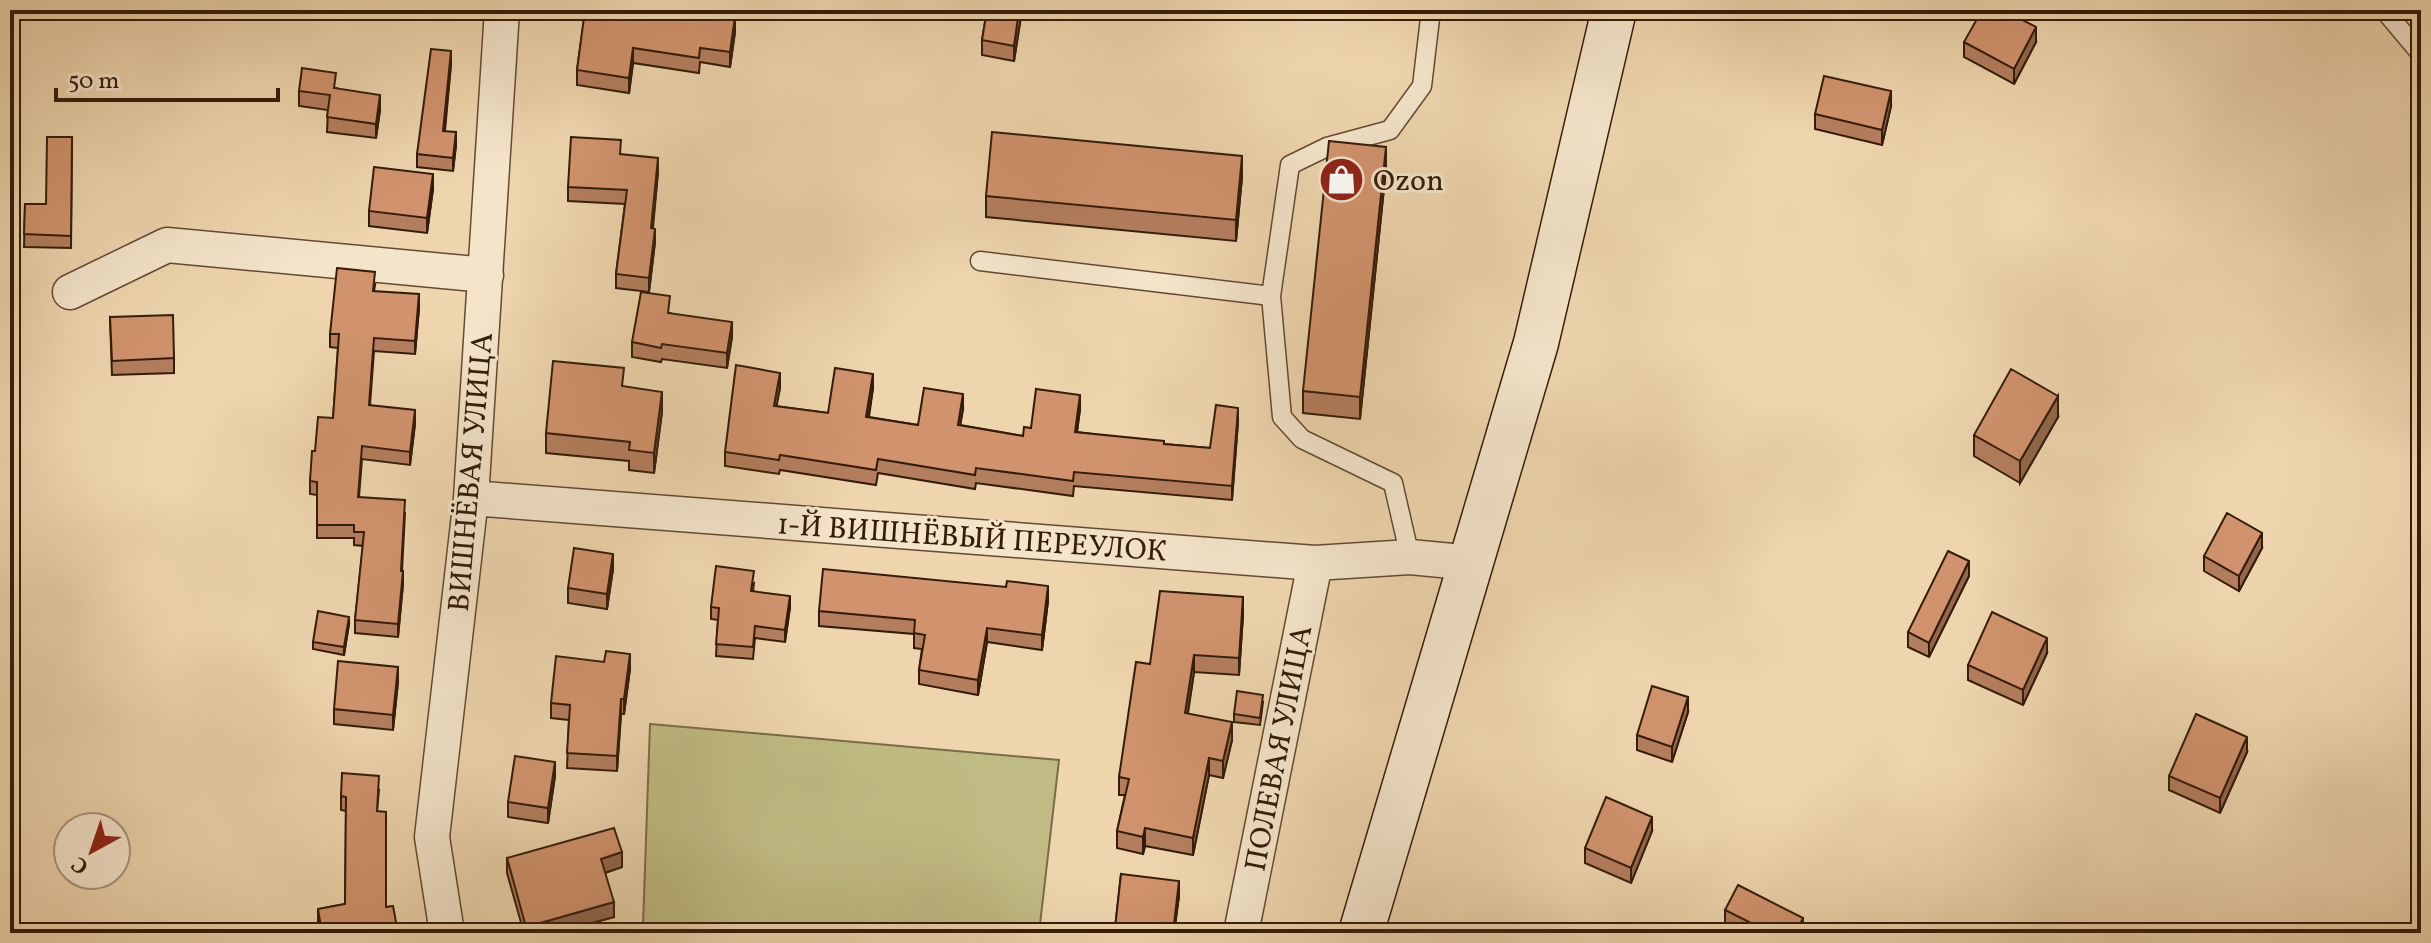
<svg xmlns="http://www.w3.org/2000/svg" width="2431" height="943" viewBox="0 0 2431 943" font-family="Vollkorn,serif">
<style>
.green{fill:#c0bb84;stroke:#7a6c46;stroke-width:2}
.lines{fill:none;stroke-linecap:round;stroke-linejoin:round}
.lane-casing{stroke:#634a32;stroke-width:21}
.street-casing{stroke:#634a32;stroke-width:37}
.secondary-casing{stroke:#351c09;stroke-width:47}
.lane{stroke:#f4e4ca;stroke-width:18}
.street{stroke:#f4e4ca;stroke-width:34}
.secondary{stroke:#f4e4ca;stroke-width:44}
.wall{fill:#b37e5e;stroke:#351c09;stroke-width:2}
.shaded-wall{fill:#92674c;stroke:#351c09;stroke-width:2}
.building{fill:#d0936d;stroke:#351c09;stroke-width:2}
.labels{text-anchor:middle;stroke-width:6;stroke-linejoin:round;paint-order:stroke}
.poi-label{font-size:30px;fill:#351c09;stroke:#f4e4ca;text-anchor:start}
.street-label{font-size:30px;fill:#351c09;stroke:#f4e4ca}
</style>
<rect width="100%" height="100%" fill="#eed5ad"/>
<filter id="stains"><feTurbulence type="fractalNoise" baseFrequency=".0025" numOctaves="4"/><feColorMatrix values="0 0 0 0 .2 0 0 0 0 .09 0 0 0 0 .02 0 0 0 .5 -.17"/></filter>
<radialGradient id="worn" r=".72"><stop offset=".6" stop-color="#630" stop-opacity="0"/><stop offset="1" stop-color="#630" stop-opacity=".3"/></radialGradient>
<!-- green -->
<path class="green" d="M650,724L1059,760L1039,933H646L643,925Z"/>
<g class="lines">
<defs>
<path id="lane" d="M2384,10L2421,54
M980,261L1271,296L1290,165L1327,147L1390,130L1422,86L1431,10
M1271,296L1282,417L1302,439L1393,483L1410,557"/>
<path id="street" d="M70,292L167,245L486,275
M471,498L1315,563L1410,557L1473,563
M447,933L432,837L471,498L502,10
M1241,933L1315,563"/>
<path id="secondary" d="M1361,933L1536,343L1614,10"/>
</defs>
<!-- lane casing -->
<use href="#lane" class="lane-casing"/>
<!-- street casing -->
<use href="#street" class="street-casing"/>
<!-- secondary casing -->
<use href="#secondary" class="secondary-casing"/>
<!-- lane -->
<use href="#lane" class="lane"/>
<!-- street -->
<use href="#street" class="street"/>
<!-- secondary -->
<use href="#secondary" class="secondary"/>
</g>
<!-- wall -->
<path class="wall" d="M580,10H707V13L735,32L730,67L700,62L699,73L633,63L629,93L577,85V70L585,12H580Z
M987,10H1022L1014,61L982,55V40Z
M1964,42H2036L2014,84L1964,57Z
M451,64L445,131L456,145L453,171L417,167V154Z
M336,88L380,110L376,138L327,132L328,110L299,106V91Z
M1891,106L1882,145L1815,129V114Z
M72,137L71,248L24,247L25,204H46Z
M620,154L658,172L653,228L655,242L649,292L616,288V274L625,204L568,201V187Z
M1386,169L1360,419L1303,413V391Z
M1242,177L1236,241L986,217V196Z
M433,189L427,233L369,226V211Z
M375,285L374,291L419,308L415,354L374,351L370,405L415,424L410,465L362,459L359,497L405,513L402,571L403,584L398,637L355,633V620L363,546L354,545V538H317V495L310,494V481L315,451L333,418L338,348L330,347V334Z
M670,313L732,337L727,368L662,359L661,362L632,357V342Z
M110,317L174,358V373L112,375Z
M624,387L662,412L654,473L629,470V461L546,453V433Z
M780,388L776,406L828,413L873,388L869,417L918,425L963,409L960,425L1023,436L1031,428L1080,409L1077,432L1164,444L1210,448L1238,422L1232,500L1074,486L1073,496L976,483L975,489L878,473L876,485L780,470L779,474L725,466V452Z
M2058,417L2020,483L1974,456V435Z
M2262,548L2239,591L2204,571V556Z
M613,569L607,609L568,603V588Z
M1969,576L1929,657L1908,647V632Z
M754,583L753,591L790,607L785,642L755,638L753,659L716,656L718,620L711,619V607Z
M1006,587L1048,601L1042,650L987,642L978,695L919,684V670L922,649L914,648V634L819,626V611Z
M1243,615L1239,675L1194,672L1188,713L1232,740L1223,778L1209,775L1193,855L1145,846L1143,854L1117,848V831L1125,795H1119V777L1150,664Z
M349,624L344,655L313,649V642Z
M2047,653L2023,705L1968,680V665Z
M630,669L624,714H621L617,771L567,768L569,720L551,718V703Z
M398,682L393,730L334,724V709Z
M1263,702L1260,725L1234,722V714Z
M1688,712L1672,762L1637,750V735Z
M2247,752L2220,813L2169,790V776Z
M555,776L548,823L508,817V802Z
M379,790L377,811L386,907L398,933H320L318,923V909L345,904L346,811L341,810V796Z
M1652,831L1631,883L1585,863V848Z
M507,858L622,867L605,873L614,917L556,933H524L507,873Z
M1121,874L1179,896L1174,933H1084L1115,929Z
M1725,910L1803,932L1741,933L1725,925Z"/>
<!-- shaded-wall -->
<path class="shaded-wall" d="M1019,10H1022L1014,61V46Z
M735,17V32L730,67V52Z
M2036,27V42L2014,84V69Z
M633,48V63L629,93V78Z
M451,51V64L443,144V131Z
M1891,91V106L1882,145V130Z
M380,95V110L376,138V124Z
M456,132V145L453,171V158Z
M1386,147V169L1360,419V397Z
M1242,156V177L1236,241V220Z
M658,158V172L651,242V228Z
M433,174V189L427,233V218Z
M655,229V242L649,292V278Z
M419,294V308L415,354V341Z
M732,322V337L727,368V353Z
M780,373V388L774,420V406Z
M873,374V388L866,431V417Z
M662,392V412L654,473V453Z
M963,394V409L958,439V425Z
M1080,395V409L1075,446V432Z
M2058,396V417L2020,483V461Z
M1238,408V422L1232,500V486Z
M415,410V424L410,465V452Z
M2262,533V548L2239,591V576Z
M613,554V569L607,609V594Z
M1969,561V576L1929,657V643Z
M403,571V584L398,637V624Z
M1048,586V601L1042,650V635Z
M790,596V607L785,642V630Z
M1243,597V615L1239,675V658Z
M349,617V624L344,655V647Z
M987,628V642L978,695V680Z
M2047,638V653L2023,705V690Z
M630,654V669L624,714V699Z
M1194,655V672L1185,730V713Z
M398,667V682L393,730V715Z
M1688,697V712L1672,762V747Z
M621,699V714L617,771V756Z
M1232,722V740L1223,778V761Z
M2247,737V752L2220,813V798Z
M1209,758V775L1193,855V838Z
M555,762V776L548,823V808Z
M1652,817V831L1631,883V868Z
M1145,828V846L1143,854V837Z
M622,852V867L601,874V859Z
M1179,881V896L1174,933H1173Z
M614,902V917L556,933H526V927Z
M1803,918V933H1796Z"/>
<!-- building -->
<path class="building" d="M585,10H706L705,13L735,17L730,52L700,48L699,58L633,48L629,78L577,70Z
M987,10H1019L1014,46L982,40Z
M1982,10H2003L2036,27L2014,69L1964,42Z
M431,49L451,51L443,131L456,132L453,158L417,154Z
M302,68L336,73L334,88L380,95L376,124L327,117L330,95L299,91Z
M1824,76L1891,91L1882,130L1815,114Z
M992,132L1242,156L1236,220L986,196Z
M47,137H72L71,236L24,234L25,204H46Z
M571,137L621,140L620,154L658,158L651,228L655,229L649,278L616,274L627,190L568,187Z
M1329,141L1386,147L1360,397L1303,391Z
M374,167L433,174L427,218L369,211Z
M337,268L375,272L373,291L419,294L415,341L374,338L369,405L415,410L410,452L362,446L358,497L405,500L401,571H403L398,624L355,620L364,532H354V525H317V482L310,481L312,451H315L318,417L333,418L339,334H330Z
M641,292L670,296L668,313L732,322L727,353L662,344L661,348L632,342Z
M173,315L174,358L112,361L110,317Z
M553,361L624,368L622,386L662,392L654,453L629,450L630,442L546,433Z
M736,365L780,373L774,406L828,413L835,368L873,374L866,417L918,425L924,388L963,394L958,425L1023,436L1024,427L1031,428L1036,389L1080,395L1075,432L1164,441V444L1210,448L1216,405L1238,408L1232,486L1074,472L1073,481L976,468L975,475L878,459L876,470L780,455L779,460L725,452Z
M2011,369L2058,396L2020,461L1974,435Z
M2227,513L2262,533L2239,576L2204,556Z
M574,548L613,554L607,594L568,588Z
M1948,551L1969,561L1929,643L1908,632Z
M716,566L754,571L751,591L790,596L785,630L755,626L753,647L716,644L719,608L711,607Z
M823,569L1006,587L1007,581L1048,586L1042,635L987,628L978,680L919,670L925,635L914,633L915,620L819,611Z
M1160,591L1243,597L1239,658L1194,655L1185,713L1232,722L1223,761L1209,758L1193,838L1145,828L1143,837L1117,831L1129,779L1119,777L1136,662L1150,664Z
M318,611L349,617L344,647L313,642Z
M1992,612L2047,638L2023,690L1968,665Z
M606,651L630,654L624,699H621L617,756L567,753L570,705L551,703L556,656L604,662Z
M338,661L398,667L393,715L334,709Z
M1652,686L1688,697L1672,747L1637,735Z
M1237,691L1263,695L1260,718L1234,714Z
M2196,714L2247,737L2220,798L2169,776Z
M515,756L555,762L548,808L508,802Z
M342,773L379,776L377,811L386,812V907L393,906L398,933H322L318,909L345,904L346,797L341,796Z
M1606,797L1652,817L1631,868L1585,848Z
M614,828L622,852L601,859L614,902L526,927L507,858Z
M1121,874L1179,881L1173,933H1154L1115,928Z
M1738,885L1803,918L1796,933H1771L1725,910Z
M1085,926L1115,929L1114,933H1084Z"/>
<!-- icons -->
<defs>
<symbol id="shop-disc" viewBox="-11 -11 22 22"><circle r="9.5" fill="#8f2418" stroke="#f4e4ca"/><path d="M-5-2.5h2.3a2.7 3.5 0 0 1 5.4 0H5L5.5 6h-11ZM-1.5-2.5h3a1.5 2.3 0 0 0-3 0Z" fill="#fff"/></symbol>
</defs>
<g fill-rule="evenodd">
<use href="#shop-disc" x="1316" y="154" width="51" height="51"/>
</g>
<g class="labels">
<!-- poi labels -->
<g class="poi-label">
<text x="1373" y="190">Ozon</text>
</g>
<!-- street labels -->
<g class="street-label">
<text transform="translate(470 472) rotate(-85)" y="10">ВИШНЁВАЯ УЛИЦА</text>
<text transform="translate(972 537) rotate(4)" y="10">1-Й ВИШНЁВЫЙ ПЕРЕУЛОК</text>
<text transform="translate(1278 748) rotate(-79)" y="10">ПОЛЕВАЯ УЛИЦА</text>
</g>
</g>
<!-- margin -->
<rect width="2431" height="943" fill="none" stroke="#eed5ad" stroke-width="40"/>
<rect x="12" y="12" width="2407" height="919" fill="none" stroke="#351c09" stroke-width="4"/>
<rect x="20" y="20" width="2391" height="903" fill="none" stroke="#351c09" stroke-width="2"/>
<!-- north arrow -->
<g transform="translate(92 851) rotate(220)"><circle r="38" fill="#f4e4ca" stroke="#a8947d" stroke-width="2"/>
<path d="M0-6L14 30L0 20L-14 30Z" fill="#8f2418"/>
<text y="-12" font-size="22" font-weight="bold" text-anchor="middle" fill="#351c09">С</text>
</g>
<!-- scale -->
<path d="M56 88v12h222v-12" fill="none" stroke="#351c09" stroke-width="4"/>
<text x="68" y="88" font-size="24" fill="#351c09" stroke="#f4e4ca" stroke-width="6" paint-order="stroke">50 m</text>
<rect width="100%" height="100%" filter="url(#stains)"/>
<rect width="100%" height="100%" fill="url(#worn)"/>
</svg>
